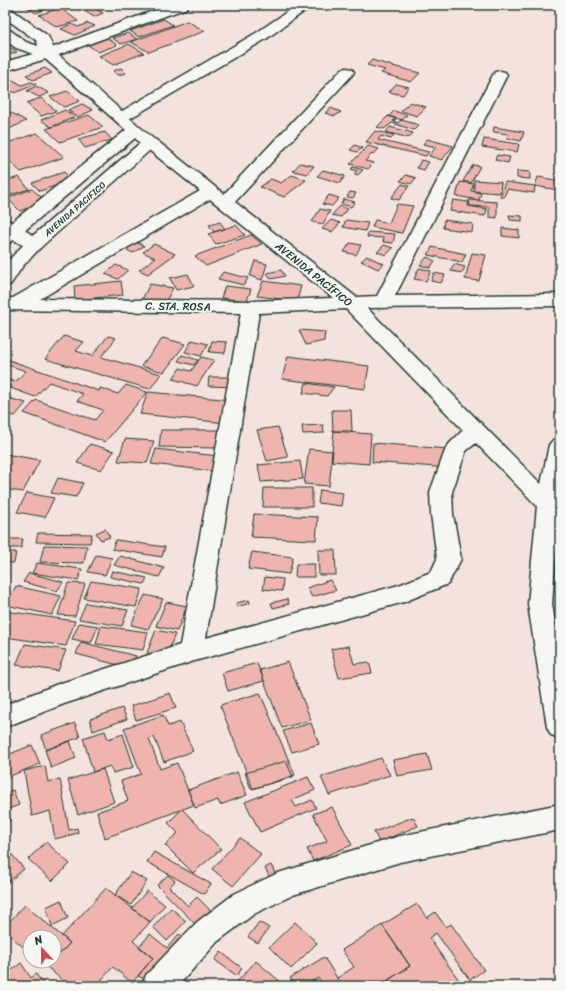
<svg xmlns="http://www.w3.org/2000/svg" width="565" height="991" viewBox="0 0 565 991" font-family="Sriracha,sans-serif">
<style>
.building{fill:#efb4ae;stroke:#1f3d34}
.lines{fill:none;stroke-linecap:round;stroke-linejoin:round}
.minor-casing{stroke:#1f3d34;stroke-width:3}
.major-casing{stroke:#1f3d34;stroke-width:3}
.minor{fill:#f6f6f2;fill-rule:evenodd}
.major{fill:#f6f6f2;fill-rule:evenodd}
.labels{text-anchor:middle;stroke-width:4;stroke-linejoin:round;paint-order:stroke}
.far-street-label{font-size:9px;fill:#1f3d34;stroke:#f6f6f2}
.street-label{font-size:11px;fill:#1f3d34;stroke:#f6f6f2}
</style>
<rect width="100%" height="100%" fill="#f4e2de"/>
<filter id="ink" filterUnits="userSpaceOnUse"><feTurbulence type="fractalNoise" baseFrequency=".025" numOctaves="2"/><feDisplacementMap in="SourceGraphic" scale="8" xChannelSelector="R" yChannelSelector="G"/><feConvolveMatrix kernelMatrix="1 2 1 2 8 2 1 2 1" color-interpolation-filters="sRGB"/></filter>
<g filter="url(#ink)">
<!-- building -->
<path class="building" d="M23,5H56L36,13Z
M74,5H86L89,7L81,10Z
M93,7L103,13L94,17L83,10Z
M60,8L78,21L57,27L39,15Z
M164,19L173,25L139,37L130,31Z
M187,21L205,31L149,52L131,42Z
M88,23L95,26L75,35L61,29L71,24L78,27Z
M128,33L137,39L121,44L112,38Z
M107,38L117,45L98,52L88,45Z
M5,44L17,52L5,56Z
M129,44L144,53L113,65L99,56Z
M372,60L392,66L420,73L411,82L381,73L385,70L367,65Z
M45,68L52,73L33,80L26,75Z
M121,68L126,73L118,75L113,71Z
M11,79L22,85L31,82L36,84L15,93L5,87V82Z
M396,84L409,87L403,95L389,92Z
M36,86L49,93L39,97L27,91Z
M67,91L80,101L64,107L50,97Z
M41,98L56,111L41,116L26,103Z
M410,102L426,107L417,116L401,111Z
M82,104L93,110L78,117L68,110Z
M331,108L341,112L335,116L325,113Z
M65,110L75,117L51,127L41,120Z
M394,111L407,115L402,120L389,116Z
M10,112L26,121L5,131V114Z
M89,115L103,127L60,142L46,129Z
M388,116L396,119L393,121L398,123L401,120L419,125L414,130L392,123L384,129L377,127Z
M390,127L413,133L409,138L386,132Z
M494,127L524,132L521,141L507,138L508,134L493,132Z
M375,131L394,135L391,139L381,136L378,140L429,152L426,156L366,142Z
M105,132L112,140L85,148L78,139Z
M37,133L64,157L21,172L5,157V144Z
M427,139L453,146L442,160L429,156L436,147L423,144Z
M484,139L519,144L517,152L482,147Z
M355,145L362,148L357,152L350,150Z
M368,146L379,149L375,153H373L365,161L374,163L368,169L350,164Z
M497,155L510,157L508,163L495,160Z
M421,160L429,162L424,170L417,168Z
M300,163L314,166L307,174L293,171Z
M473,165L480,166L471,183L463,181Z
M353,167L363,170L358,175L354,174L357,171L351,169Z
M323,170L345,176L340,183L317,176Z
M517,171L530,172V179L517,178Z
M64,172L72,180L40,191L32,183Z
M292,175L306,180L284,197L260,187L271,179L281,183Z
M406,175L416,178L411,184L400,181Z
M19,177L29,189L7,196L5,193V181Z
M538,177L560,181L558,190L535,186Z
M474,180L501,182L500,193L474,191Z
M460,182L474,184L471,191L481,193L479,200L456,196Z
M505,182L535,186L534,193L507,189L504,197H500Z
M402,184L409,186L399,200L391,198Z
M32,189L46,201L20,211L7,198Z
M350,192L356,193L353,198L347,197Z
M329,195L339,198L332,206L322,204Z
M344,199L355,202L351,207L341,204Z
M453,200L469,202L468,206L487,209L485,216L450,211Z
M469,200L497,202V218L489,217V207L470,206Z
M397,204L413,206L402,233L372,227L375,220L389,223Z
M340,206L348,209L341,217L332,215Z
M320,209L330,211L323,224L312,222Z
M509,215L522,216V221L510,220Z
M331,220L340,223L332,232L322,229Z
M346,220L368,223L365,231L343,227Z
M444,220L473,224L472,232L443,228Z
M220,222L225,229L214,232L209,225Z
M236,225L245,235L216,244L208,234Z
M502,228L519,230V238L502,236Z
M368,232L395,234L393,243L383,242L384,238L367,237Z
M251,235L262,244L206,266L195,256Z
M132,240L144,246L133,253L121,247Z
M350,243L361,245L356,255L344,252Z
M154,244L175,254L148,274L139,270L155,258L143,252Z
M384,245L393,248L386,255L377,252Z
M432,247L466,254L462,262L428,255Z
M472,253L486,255L479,281L465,279Z
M367,256L384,264L378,269L361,261Z
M427,257L435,261L430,268L420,265Z
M255,261L267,264L262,280L250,276Z
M454,264L465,267L462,273L451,271Z
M116,265L128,270L118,279L105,274Z
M419,268L431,271L426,281L414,279Z
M281,270L285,276L271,279L267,273Z
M223,272L248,278L244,285L218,279Z
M434,273L445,275L441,283L431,281Z
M188,274L194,286L176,290L170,278Z
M121,281L123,295L75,300L74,286Z
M263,281L301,286L297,301L257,296Z
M150,284L173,288L165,303L142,299Z
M225,286L251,289L247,301L221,298Z
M299,330L325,332L324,341L306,345Z
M64,336L84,342L76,351L92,356L108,336L116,338L101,357L161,374L150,389L45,359Z
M163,338L185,344L164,372L141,366Z
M192,340L208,344L201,356L185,352Z
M212,341L227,342L225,353L209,352Z
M182,355L198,360L194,365L178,361Z
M288,356L369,366L365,389L282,379Z
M201,357L214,360L197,386L173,379L180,368L191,371Z
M6,359L99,391L100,388L118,394L126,385L147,392L105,442L24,413L36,400L95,420L103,410L77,401L83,394L49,382L35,397L5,386V378L15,382L26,371L5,364Z
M209,377H236L235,387L208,386Z
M306,383L334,387L327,396L303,393Z
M148,392L232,400L226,423L140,414Z
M5,397L26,403L15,416L5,414Z
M332,410H351L352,431H333Z
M323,425L324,433L303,434L302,426Z
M278,427L288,457L267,461L257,430Z
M161,430H221L220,448L159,447Z
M334,431L371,434L369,464L331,461Z
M125,439L154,441L147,463L118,461Z
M373,443L448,449V468L372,462Z
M90,444L114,451L101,470L77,463Z
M156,449L218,456L214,471L151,464Z
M309,449L333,451L329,486L304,484Z
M5,454L40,460L23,492L5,489Z
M300,461L303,479L261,482L258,465Z
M58,478L83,483L76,497L51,493Z
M264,488H312V507H263Z
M320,490L343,493L341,506L318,503Z
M27,493L54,498L45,517L17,512Z
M254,514L318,517L316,540L251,537Z
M105,529L110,537L101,540L96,533Z
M38,533L92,534L90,543L36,542Z
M5,539H23L21,548H5Z
M116,540L165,547L162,557L112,549Z
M44,545L87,546L84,563L40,562Z
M318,550H335L336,575H319Z
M5,552H16L14,563H5Z
M252,552L293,557L289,574L248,569Z
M96,555L112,558L105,575L88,572Z
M120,556L164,568L159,577L114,565Z
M37,563L82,569L78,580L32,573Z
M296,564H315L314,577H295Z
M112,571L147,578L144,584L110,577Z
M29,573L63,582L57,591L23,582Z
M265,577L283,579L282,591L263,589Z
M330,580L336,590L312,597L307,588Z
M91,581L142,589L136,607L84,598Z
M68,583L85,584L75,616L58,615Z
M16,586L61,596L52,615L6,605Z
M145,595L163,599L148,629L131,625Z
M287,599L289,604L273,608L271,603Z
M249,600L250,603L237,607L236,603Z
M166,602L187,606L177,631L156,626Z
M86,603L128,610L122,626L79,619Z
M5,611L75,621L66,646L5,637Z
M79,623L98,626L91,643L72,639Z
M101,626L148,632L143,650L96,644Z
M156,630L175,634L166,657L147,653Z
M81,642L136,656L130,668L76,654Z
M25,644L66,650L58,671L16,665Z
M349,646L354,664L369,662L372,673L339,678L331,649Z
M288,662L311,720L282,728L260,670Z
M257,663L264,681L228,691L222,673Z
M170,693L176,708L136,720L131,706Z
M260,693L295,775L253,789L220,705Z
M122,708L127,719L93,731L90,719Z
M163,715L168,726L180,722L193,751L164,762L154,737L149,739L160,769L177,763L194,805L105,838L97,812L128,801L121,781L141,774L124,728Z
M75,723L80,737L46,750L41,735Z
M311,723L319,744L292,752L283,731Z
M105,731L108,739L123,734L134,767L113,773L110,766L93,772L83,738Z
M70,741L76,758L51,768L45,750Z
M32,745L40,764L5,778V756Z
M427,754L432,770L397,776L393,760Z
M381,758L390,775L329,795L321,777Z
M286,761L293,777L251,789L245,773Z
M45,766L48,782L60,779L69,830L77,828L78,833L55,839L50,811L32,816L24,771Z
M103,769L114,802L78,815L68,780Z
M237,772L247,795L220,805L218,800L195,808L188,790Z
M308,777L315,790L292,800L296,807L312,800L316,808L260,832L245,802Z
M13,790L19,805L6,810L5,793Z
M5,807L10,821L5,823Z
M332,807L352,845L313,861L307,849L327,841L313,814Z
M182,809L221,849L193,873L165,845L178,833L168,823Z
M413,817L418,826L379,842L374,832Z
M240,838L261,854L233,886L212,869Z
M46,842L70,864L52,881L28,859Z
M9,851L24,869L5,885V854Z
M154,852L211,884L204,894L147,862Z
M271,865L276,875L270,878L265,868Z
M131,872L147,881L131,905L115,895Z
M168,875L175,881L169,887L188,906L197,897L213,913L198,927L157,885Z
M106,888L150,922L133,941L153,958L132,983L113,967L96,986H69L47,967L70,943L62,936Z
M147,891L165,905L150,922L132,908Z
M61,900L68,918L52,926L46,907Z
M417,904L427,918L435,912L446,927L451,924L484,970L470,980L436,933L429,938L461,983L457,986H392L388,980L410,966L382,925Z
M25,905L70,943L54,960V937H30V953L5,931V926Z
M171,908L186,921L167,941L153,927Z
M259,922L269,928L258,943L248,937Z
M295,922L317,943L291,969L269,947Z
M382,925L410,966L379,986H342L337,978L354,967L342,950Z
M150,934L167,948L179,934L191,943L151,982L138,976L153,958L139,947Z
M221,952L242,968L237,976L215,960Z
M324,957L342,986H324L318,978L305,986H296L290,978Z
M40,961H53L47,967Z
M256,961L282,983L280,986H237L235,984Z
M21,963L31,978L36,974L45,986H5V975Z"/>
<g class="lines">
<defs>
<path id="minor" d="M169,5H189L187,8L53,57L5,71V62L43,51Z
M297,5H313L266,39L127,120L122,122L117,120L114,117L117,114L256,33Z
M347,68L352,69L354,72L352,75L235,202L356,297L377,296L493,75L495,72L500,71L505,72L507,75L395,296L560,294V306L367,308L541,484L549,445L553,440L560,438V524H558L552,604L560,651V738L551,735L547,727L528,604L537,506L476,443L466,451L452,492L453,514L461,559L448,584L404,602L191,662L64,704L5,727V705L58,684L180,645L241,313L5,310V298H13L200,191L144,146L142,143L144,140L150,138L156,140L224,194L342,69ZM210,199L333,298L251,301L40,299ZM346,309L463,430L450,443L446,448L430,492L431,514L437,559L431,572L399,585L206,638L259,313Z
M5,219C10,220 40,239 43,244L40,248C27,251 17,241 6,235Z
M560,804V830L400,862L293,895L254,914L217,942L178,986H142L146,975L197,922L234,894L278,873L400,836Z"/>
<path id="major" d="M5,7L10,8L48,36L55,52L158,143L40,248L22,267L11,284L5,286V266L9,260L28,240L140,143L135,138L11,242L5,243L6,227L126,130L43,57L16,48L5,40V29L10,30L26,42L38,46L37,41L5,18Z"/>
</defs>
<!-- minor casing -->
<use href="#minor" class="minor-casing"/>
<!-- major casing -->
<use href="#major" class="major-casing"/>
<!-- minor -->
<use href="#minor" class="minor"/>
<!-- major -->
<use href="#major" class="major"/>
</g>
</g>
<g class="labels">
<!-- far-street labels -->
<g class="far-street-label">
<text transform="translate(75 209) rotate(-41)" y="3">AVENIDA PACIFICO</text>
</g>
<!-- street labels -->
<g class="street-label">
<text transform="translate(314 274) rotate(39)" y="4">AVENIDA PACÍFICO</text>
<text transform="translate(178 306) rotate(1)" y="4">C. STA. ROSA</text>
</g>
</g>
<!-- margin -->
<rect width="565" height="991" fill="none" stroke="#f6f6f2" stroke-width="20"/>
<rect x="10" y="10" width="545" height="971" fill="none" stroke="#1f3d34" stroke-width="1.5" filter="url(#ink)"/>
<!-- north arrow -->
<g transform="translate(42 949) rotate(338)"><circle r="19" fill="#f6f6f2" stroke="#a0aca6"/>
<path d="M0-3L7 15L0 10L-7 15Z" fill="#d1495b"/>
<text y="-6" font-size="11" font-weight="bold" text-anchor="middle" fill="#1f3d34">N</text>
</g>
</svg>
